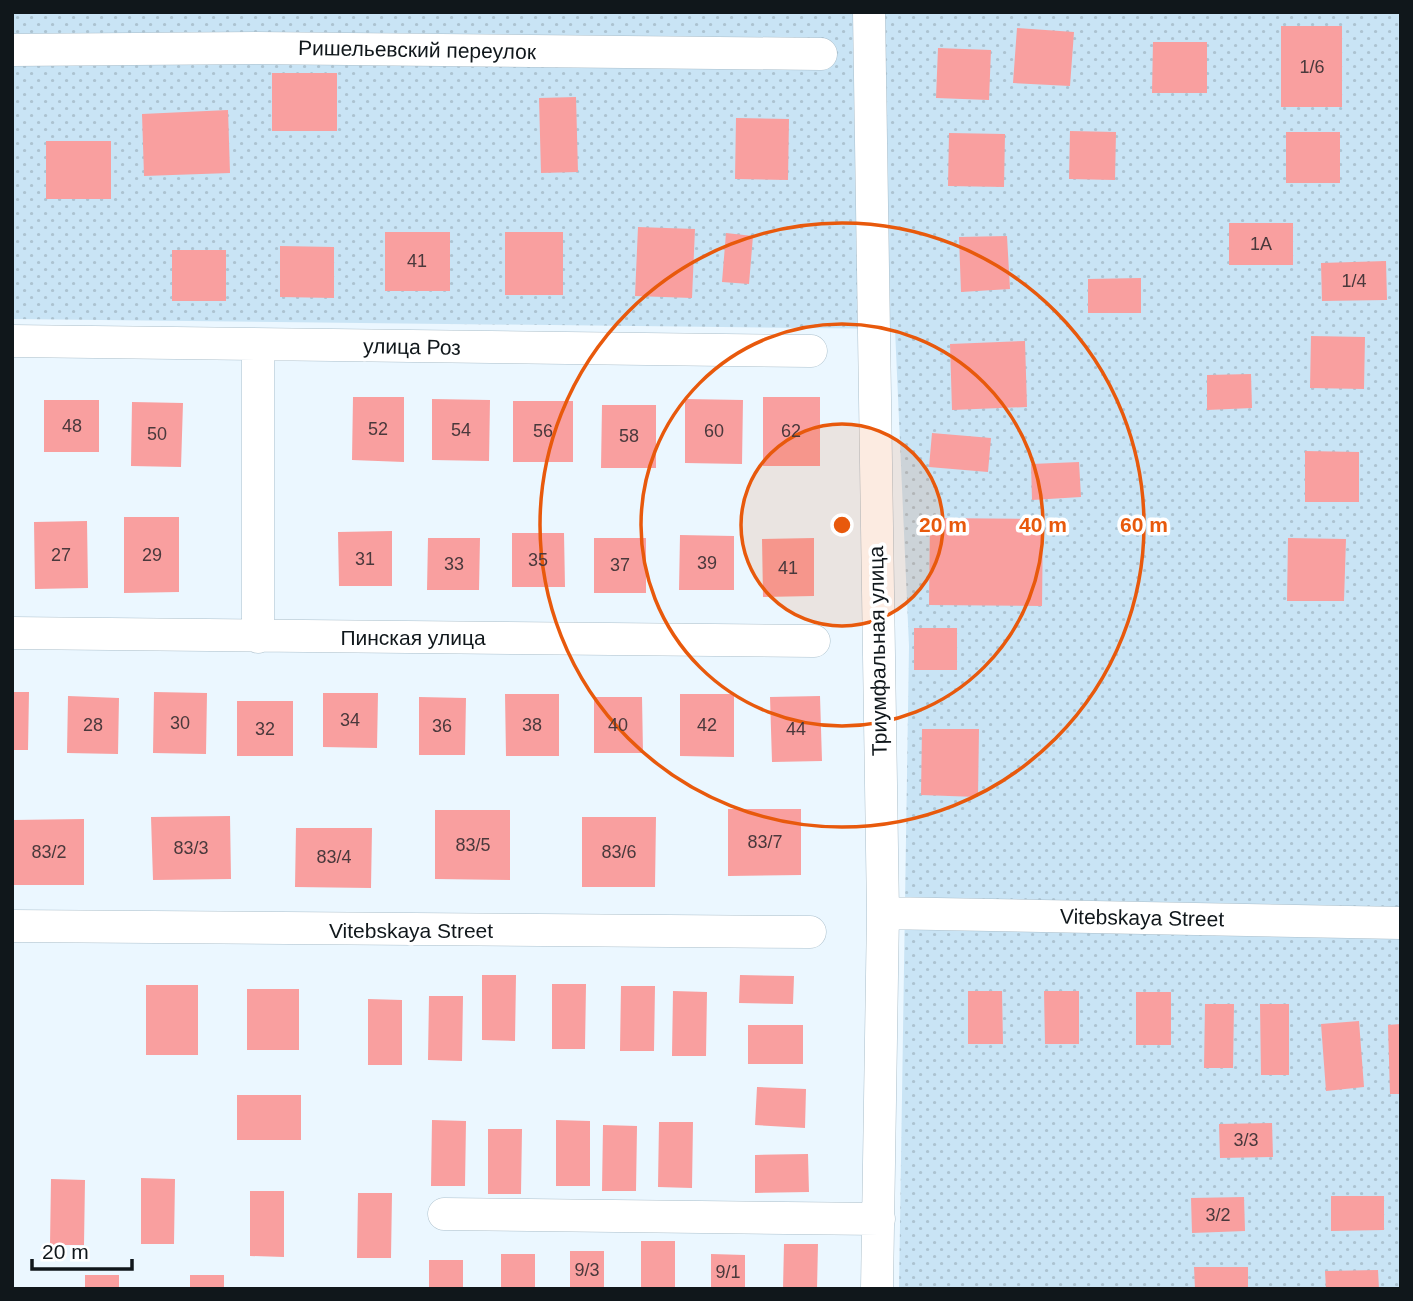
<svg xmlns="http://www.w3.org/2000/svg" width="1413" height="1301" viewBox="0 0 1413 1301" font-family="Helvetica,sans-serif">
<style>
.grass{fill:url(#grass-dots)}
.building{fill:#f99f9f}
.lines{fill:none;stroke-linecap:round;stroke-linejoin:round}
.street-casing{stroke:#abbfcb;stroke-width:33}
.street{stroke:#fff;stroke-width:32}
.ring{fill:none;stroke:#e8590c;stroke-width:3.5}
.labels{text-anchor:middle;stroke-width:7;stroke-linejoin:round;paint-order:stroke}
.number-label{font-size:18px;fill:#4a393c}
.street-label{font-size:21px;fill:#10171b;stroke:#fff}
.centre{fill:#e8590c;stroke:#fff;stroke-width:3.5}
.ring-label{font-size:21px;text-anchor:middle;font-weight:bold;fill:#e8590c;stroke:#fff;stroke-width:7;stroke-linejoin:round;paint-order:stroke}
</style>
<defs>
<pattern id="grass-dots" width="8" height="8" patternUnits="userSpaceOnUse" patternTransform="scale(1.75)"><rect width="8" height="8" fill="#c9e4f5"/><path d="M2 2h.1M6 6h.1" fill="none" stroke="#acc3d1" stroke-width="1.8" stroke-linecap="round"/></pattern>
</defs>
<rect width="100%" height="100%" fill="#ebf7ff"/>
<!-- grass -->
<path class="grass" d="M12,12H1401V1289H899L909,646L895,329L12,319Z"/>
<!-- building -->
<path class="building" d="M1281,26H1342V107H1281Z
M1017,28L1074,32L1070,86L1013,83Z
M1153,42H1207V93H1152Z
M938,48L991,50L989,100L936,98Z
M272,73H337V131H272Z
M576,97L578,172L541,173L539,98Z
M228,110L230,173L144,176L142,114Z
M736,118L789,119L788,180L735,179Z
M1070,131L1116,132L1115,180L1069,179Z
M1286,132H1340V183H1286Z
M949,133L1005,134L1004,187L948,186Z
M46,141H111V199H46Z
M1229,223H1293V265H1229Z
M638,227L695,229L692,298L635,296Z
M385,232H450V291H385Z
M505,232H563V295H505Z
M726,233L753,236L749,284L722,282Z
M1007,236L1010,289L961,292L959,237Z
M280,246L334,247V298L280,297Z
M172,250H226V301H172Z
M1386,261L1387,300L1322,301L1321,263Z
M1141,278V313H1088V279Z
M1311,336L1365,337L1364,389L1310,388Z
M1025,341L1027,407L952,410L950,344Z
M1251,374L1252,408L1207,410V375Z
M353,397H404V462L352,460Z
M763,397H820V466H763Z
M432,399L490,400L489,461L432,460Z
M685,399L743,400L742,464L685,463Z
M44,400H99V452H44Z
M513,401H573V462H513Z
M132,402L183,403L181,467L131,466Z
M602,405H656V468H601Z
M932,433L991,438L988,472L929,467Z
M1305,451L1359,452V502H1305Z
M1079,462L1081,497L1032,500L1031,464Z
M124,517H179V592L124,593Z
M930,518L1043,519L1042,606L929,605Z
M87,521L88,588L35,589L34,522Z
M392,531V586H339L338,532Z
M512,533H564L565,587H512Z
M680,535L734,536V590H679Z
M428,538H480L479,590H427Z
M594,538H646V593H594Z
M814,538V596L763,597L762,539Z
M1288,538L1346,539L1344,601H1287Z
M914,628H957V670H914Z
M12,692H29L28,750H12Z
M154,692L207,693L206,754L153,753Z
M323,693H378L377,748L323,747Z
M505,694H559V756H506Z
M680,694H734V757L680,756Z
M68,696L119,698L118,754L67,753Z
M820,696L822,761L772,762L770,697Z
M419,697L466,698L465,755H419Z
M594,697H642L643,753H594Z
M237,701H293V756H237Z
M922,729H979L978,797L921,795Z
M728,809H801V875L728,876Z
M435,810H510V880L435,879Z
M230,816L231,879L153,880L151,817Z
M582,817H656L655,887H582Z
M84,819V885H14L13,820Z
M296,828H372L371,888L295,887Z
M482,975H516L515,1041L482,1040Z
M740,975L794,976L793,1004L739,1003Z
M552,984H586L585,1049H552Z
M146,985H198V1055H146Z
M621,986H655L654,1051H620Z
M247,989H299V1050H247Z
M673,991L707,992L706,1056H672Z
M968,991H1002L1003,1044H968Z
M1044,991H1079V1044H1045Z
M1136,992H1171V1045H1136Z
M429,996H463L462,1061L428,1060Z
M368,999L402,1000V1065H368Z
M1205,1004H1234L1233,1068H1204Z
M1260,1004H1289V1075H1261Z
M1359,1021L1364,1087L1326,1091L1321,1024Z
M1401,1024V1094H1390L1388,1025Z
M748,1025H803V1064H748Z
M757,1087L806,1089L805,1128L755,1125Z
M237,1095H301V1140H237Z
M432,1120L466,1121L465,1186H431Z
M556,1120L590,1121V1186H556Z
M659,1122H693L692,1188L658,1187Z
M1272,1123L1273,1157L1220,1158L1219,1124Z
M603,1125L637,1126L636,1191H602Z
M488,1129H522L521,1194H488Z
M808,1154L809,1192L755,1193V1155Z
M141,1178L175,1179L174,1244H141Z
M51,1179L85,1180L84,1245H50Z
M250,1191H284V1257L250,1256Z
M358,1193H392L391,1258H357Z
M1331,1196H1384V1230L1331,1231Z
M1244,1197L1245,1231L1192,1233L1191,1198Z
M641,1241H675V1289H641Z
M784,1244H818L817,1289H783Z
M570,1251H604V1289H570Z
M501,1254H535V1289H501Z
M711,1254L745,1255V1289H711Z
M429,1260H463V1289H429Z
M1194,1267H1248V1289H1195Z
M1378,1270L1379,1289H1326L1325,1271Z
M85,1275H119V1289H85Z
M190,1275H224V1289H190Z"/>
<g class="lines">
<defs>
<path id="street" d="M869,12L883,913L877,1289
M12,50L256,48L821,54
M12,341L811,351
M258,346V637
M12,633L814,641
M883,913L1401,923
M12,926L810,932
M444,1214L879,1219"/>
</defs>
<!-- street casing -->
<use href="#street" class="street-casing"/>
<!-- street -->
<use href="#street" class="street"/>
</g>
<!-- distance rings -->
<circle cx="842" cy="525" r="101" fill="#e8590c" fill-opacity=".12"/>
<g class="ring">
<circle cx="842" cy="525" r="101"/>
<circle cx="842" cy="525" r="201"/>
<circle cx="842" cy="525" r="302"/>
</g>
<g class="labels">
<!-- number labels -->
<g class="number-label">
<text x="1312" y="73">1/6</text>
<text x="1261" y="250">1А</text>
<text x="417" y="267">41</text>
<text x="1354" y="287">1/4</text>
<text x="72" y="432">48</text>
<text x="378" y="435">52</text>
<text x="461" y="436">54</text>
<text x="543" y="437">56</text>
<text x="714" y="437">60</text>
<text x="791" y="437">62</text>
<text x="157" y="440">50</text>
<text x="629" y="442">58</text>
<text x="61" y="561">27</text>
<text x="152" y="561">29</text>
<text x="365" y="565">31</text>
<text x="538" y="566">35</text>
<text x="707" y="569">39</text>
<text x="454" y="570">33</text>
<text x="620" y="571">37</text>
<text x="788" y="574">41</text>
<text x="350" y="726">34</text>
<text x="180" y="729">30</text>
<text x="93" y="731">28</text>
<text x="532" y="731">38</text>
<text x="618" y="731">40</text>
<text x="707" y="731">42</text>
<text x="442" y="732">36</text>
<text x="265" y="735">32</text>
<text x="796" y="735">44</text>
<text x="765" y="848">83/7</text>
<text x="473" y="851">83/5</text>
<text x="191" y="854">83/3</text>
<text x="49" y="858">83/2</text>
<text x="619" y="858">83/6</text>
<text x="334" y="863">83/4</text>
<text x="1246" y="1146">3/3</text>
<text x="1218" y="1221">3/2</text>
<text x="587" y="1276">9/3</text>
<text x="728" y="1278">9/1</text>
</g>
<!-- street labels -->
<g class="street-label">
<text transform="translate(417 50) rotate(1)" y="7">Ришельевский переулок</text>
<text transform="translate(412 347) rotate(1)" y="7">улица Роз</text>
<text x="413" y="645">Пинская улица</text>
<text transform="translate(878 651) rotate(-91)" y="7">Триумфальная улица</text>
<text transform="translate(1142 918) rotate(1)" y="7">Vitebskaya Street</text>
<text x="411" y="938">Vitebskaya Street</text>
</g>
</g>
<circle cx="842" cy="525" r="10" class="centre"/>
<g class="ring-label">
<text x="943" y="532">20 m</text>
<text x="1043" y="532">40 m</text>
<text x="1144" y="532">60 m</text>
</g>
<!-- border -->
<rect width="1413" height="1301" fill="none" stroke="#10171b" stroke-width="28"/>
<!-- scale -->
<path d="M32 1259v10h100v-10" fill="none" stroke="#10171b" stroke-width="3.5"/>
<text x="42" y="1259" font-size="21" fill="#10171b" stroke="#ffffff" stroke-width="5" paint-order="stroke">20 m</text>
</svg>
